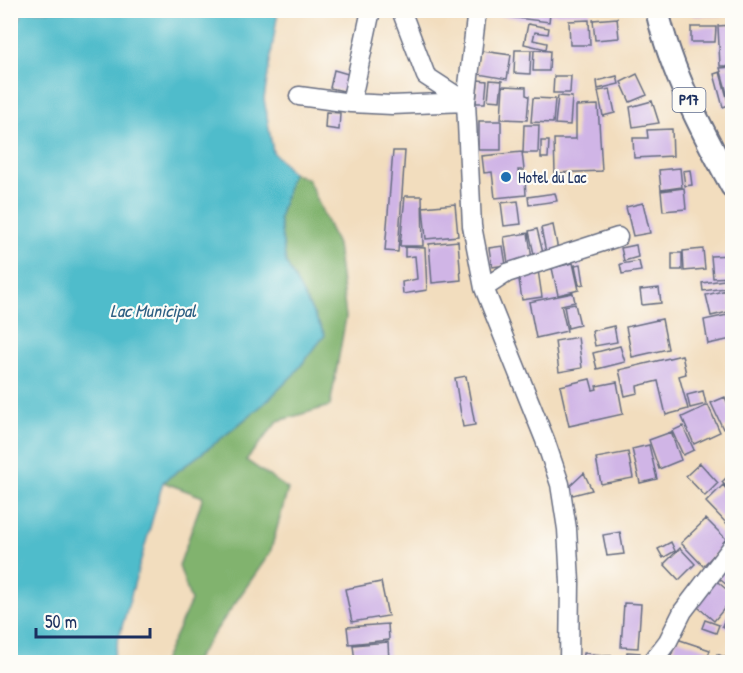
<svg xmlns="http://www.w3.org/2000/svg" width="743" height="673" viewBox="0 0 743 673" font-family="'Patrick Hand',sans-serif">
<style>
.forest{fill:#81b36e;stroke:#4e7166;stroke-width:1.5}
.water{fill:#50bccb;stroke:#367694;stroke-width:1.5}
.building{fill:#d0b5e6}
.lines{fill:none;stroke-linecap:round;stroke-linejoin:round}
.minor-casing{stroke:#666c80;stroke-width:21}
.major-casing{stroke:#666c80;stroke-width:26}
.minor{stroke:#fff;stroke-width:18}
.major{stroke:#fff;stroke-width:22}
.poi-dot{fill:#1f6fb2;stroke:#fdfcf7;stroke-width:2}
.labels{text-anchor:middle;stroke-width:4.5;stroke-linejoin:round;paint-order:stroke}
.shield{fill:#fdfcf7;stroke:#5f6c8c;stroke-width:1.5}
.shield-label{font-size:15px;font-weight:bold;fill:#1b2f5e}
.poi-label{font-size:16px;fill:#1b2f5e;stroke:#fdfcf7;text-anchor:start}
.water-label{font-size:18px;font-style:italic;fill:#2e6084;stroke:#fdfcf7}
</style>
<rect width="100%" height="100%" fill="#fdfcf7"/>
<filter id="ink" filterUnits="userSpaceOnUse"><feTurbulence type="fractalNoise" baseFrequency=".0167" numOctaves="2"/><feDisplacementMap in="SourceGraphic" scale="12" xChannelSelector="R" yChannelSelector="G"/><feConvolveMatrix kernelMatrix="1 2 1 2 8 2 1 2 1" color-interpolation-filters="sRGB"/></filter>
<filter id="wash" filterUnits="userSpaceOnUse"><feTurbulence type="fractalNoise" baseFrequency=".008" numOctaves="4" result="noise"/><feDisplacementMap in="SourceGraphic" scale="24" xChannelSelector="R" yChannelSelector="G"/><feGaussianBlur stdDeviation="1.35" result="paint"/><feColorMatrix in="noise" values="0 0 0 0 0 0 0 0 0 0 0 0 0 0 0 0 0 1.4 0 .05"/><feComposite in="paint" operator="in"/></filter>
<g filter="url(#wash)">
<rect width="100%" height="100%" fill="#f2ddbe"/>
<!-- forest -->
<path class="forest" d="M292,173L308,179L337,245L346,317L330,406L278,421L246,460L288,489L270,553L194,662H163L191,601L179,566L203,497L163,482C208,449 254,416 293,375C304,363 314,348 325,335L286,263L279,218Z"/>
<!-- water -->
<path class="water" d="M23,11H278L264,99L273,152L292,173L279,218L286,263L325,335L294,374L266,402L218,441L163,482L112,662H11L10,32L19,21Z"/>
<g id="blocks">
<!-- building -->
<path class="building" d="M493,10H590V14H550L549,22L492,15Z
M693,10H727V16H693Z
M617,18L619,38L595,40L593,20Z
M589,20L590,45H570L569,21Z
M528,24L549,28L548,34L535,32L533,40L547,43L546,49L524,44Z
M732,25V66H720L718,26Z
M691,27H716L715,42H691Z
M515,50H531L530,74L514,73Z
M534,50L550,51L549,71H533Z
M482,51L511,55L507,79L478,74Z
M732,67V96L728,97L720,68Z
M334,70L348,74L344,91L330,88Z
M720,72L729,105L723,107L714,74Z
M637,74L647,95L630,102L621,82Z
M554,76H571L570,93H553Z
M617,76L619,84L598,89L597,81Z
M478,80L487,81L485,103H476Z
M490,80L502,81L500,101L488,100Z
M503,86L526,87V95L529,96L527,120L501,119Z
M610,89L615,113L603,116L598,91Z
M558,96L572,97L570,125L555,124Z
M533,98L555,99L553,123L531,122Z
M652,101L659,123L633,127L630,107Z
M598,105L602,171L555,173L554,139H576V106Z
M326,112L340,113L339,130L325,128Z
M479,121H501V150H479Z
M524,125H539L538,153H523Z
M672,129L673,156L634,158L633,138H648L647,130Z
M541,141H549L548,158H541Z
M393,151H405L398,252L385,251Z
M522,152L524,170H518L519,181L525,180L526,195L495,198L492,172L484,173L482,156Z
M680,168L682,187L661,190L659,170Z
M690,170L692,185L685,186L683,171Z
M684,188L686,209L663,211L661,191Z
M555,193L557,201L529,205L528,197Z
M405,196H422L423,246H400Z
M518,201L521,224L504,226L501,203Z
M643,203L650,233L633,236L626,207Z
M455,204L458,236L426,239L423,207Z
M553,225L559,255L547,257L541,228Z
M537,229L544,257L535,259L529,231Z
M528,233L532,259L508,263L504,237Z
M458,241L461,280L432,283L429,244Z
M636,245L638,257L624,261L621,248Z
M503,246L506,265L492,267L489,248Z
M405,247L425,248L427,290L403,294L402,282L417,279L415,256L405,257Z
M703,249L705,269L684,271L683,251Z
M672,253H682V270H672Z
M732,255V277L713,278L711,256Z
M639,261L641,271L622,274L620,264Z
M573,263L579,290L558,295L552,268Z
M581,264L584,284L579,285L575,265Z
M538,270L542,297L522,300L518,273Z
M732,279V287L703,291L702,283Z
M659,288L661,303L642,305L640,290Z
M727,290L732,311L711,316L706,295Z
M573,293L575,302L561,305L567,331L536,338L529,302Z
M575,304L580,325L568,328L564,306Z
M732,314V339L708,344L704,320Z
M662,319L668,349L632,357L626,327Z
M614,326L617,342L595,346L592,331Z
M578,337L582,368L559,372L555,341Z
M620,346L625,362L597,369L593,353Z
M682,355L686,374L679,376L688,409L666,415L658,381L637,386L638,393L625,396L619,370Z
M466,376L475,425L463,427L455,378Z
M590,379L593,390L597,389L596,386L617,382L623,414L569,426L560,386Z
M703,391L706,404L690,408L687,395Z
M725,397L732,414V424L723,429L711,403Z
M708,405L720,432L694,444L682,417Z
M683,426L694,450L683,455L672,431Z
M671,432L681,460L659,469L649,440Z
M649,445L657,479L640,483L632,449Z
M628,452L633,478L601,484L596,458Z
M700,463L718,483L705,496L686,476Z
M732,472V493L722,482Z
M584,473L592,490L573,495L568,488Z
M723,485L732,496V526L731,528L706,502Z
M706,519L728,541L703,566L681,543Z
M620,532L624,554L607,556L603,535Z
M671,542L675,551L663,558L658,549Z
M680,548L695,564L679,580L664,564Z
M732,549V581L728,586L710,571Z
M713,578L732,594V599L714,621L692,602Z
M381,582L388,616L352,622L345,589Z
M732,602V631L722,626Z
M624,603L641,604L638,648L621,647Z
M705,620L719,625L716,633L702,628Z
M388,624L389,640L349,644L347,627Z
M677,639L710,650L706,662H669Z
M388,642L389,662H355L353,645Z
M627,652L640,653L639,662H625Z
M584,653L624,657L623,662H583Z
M717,654L732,660V662H713Z"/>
</g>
</g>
<g filter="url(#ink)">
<use href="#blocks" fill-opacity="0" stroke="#666c80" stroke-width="1.5"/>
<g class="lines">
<defs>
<path id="minor" d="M477,10L466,102L472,226L484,288L545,440L560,484L567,529L570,582L569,662
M299,96L351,103L392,105L466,102L426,76L401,10
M351,103L371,10
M484,288L507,273L618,237
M652,662L668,641L683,611L732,547"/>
<path id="major" d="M657,10C671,72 702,131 732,186"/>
</defs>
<!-- minor casing -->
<use href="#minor" class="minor-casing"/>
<!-- major casing -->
<use href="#major" class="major-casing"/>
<!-- minor -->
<use href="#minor" class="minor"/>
<!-- major -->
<use href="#major" class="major"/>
</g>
</g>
<!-- markers -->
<circle class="poi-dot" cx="506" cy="177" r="6"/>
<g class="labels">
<!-- shield labels -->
<rect class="shield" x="672.5" y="88" width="33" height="24" rx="4.5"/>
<g class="shield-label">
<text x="689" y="105">P17</text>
</g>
<!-- poi labels -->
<g class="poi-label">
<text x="518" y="183">Hotel du Lac</text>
</g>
<!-- water labels -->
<g class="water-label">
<text x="153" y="317">Lac Municipal</text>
</g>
</g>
<!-- margin -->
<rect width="743" height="673" fill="none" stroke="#fdfcf7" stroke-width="36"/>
<!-- scale -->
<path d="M36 628v9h114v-9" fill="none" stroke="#1b2f5e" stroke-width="3"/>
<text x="45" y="628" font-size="18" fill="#1b2f5e" stroke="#fdfcf7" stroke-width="4.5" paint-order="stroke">50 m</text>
</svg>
